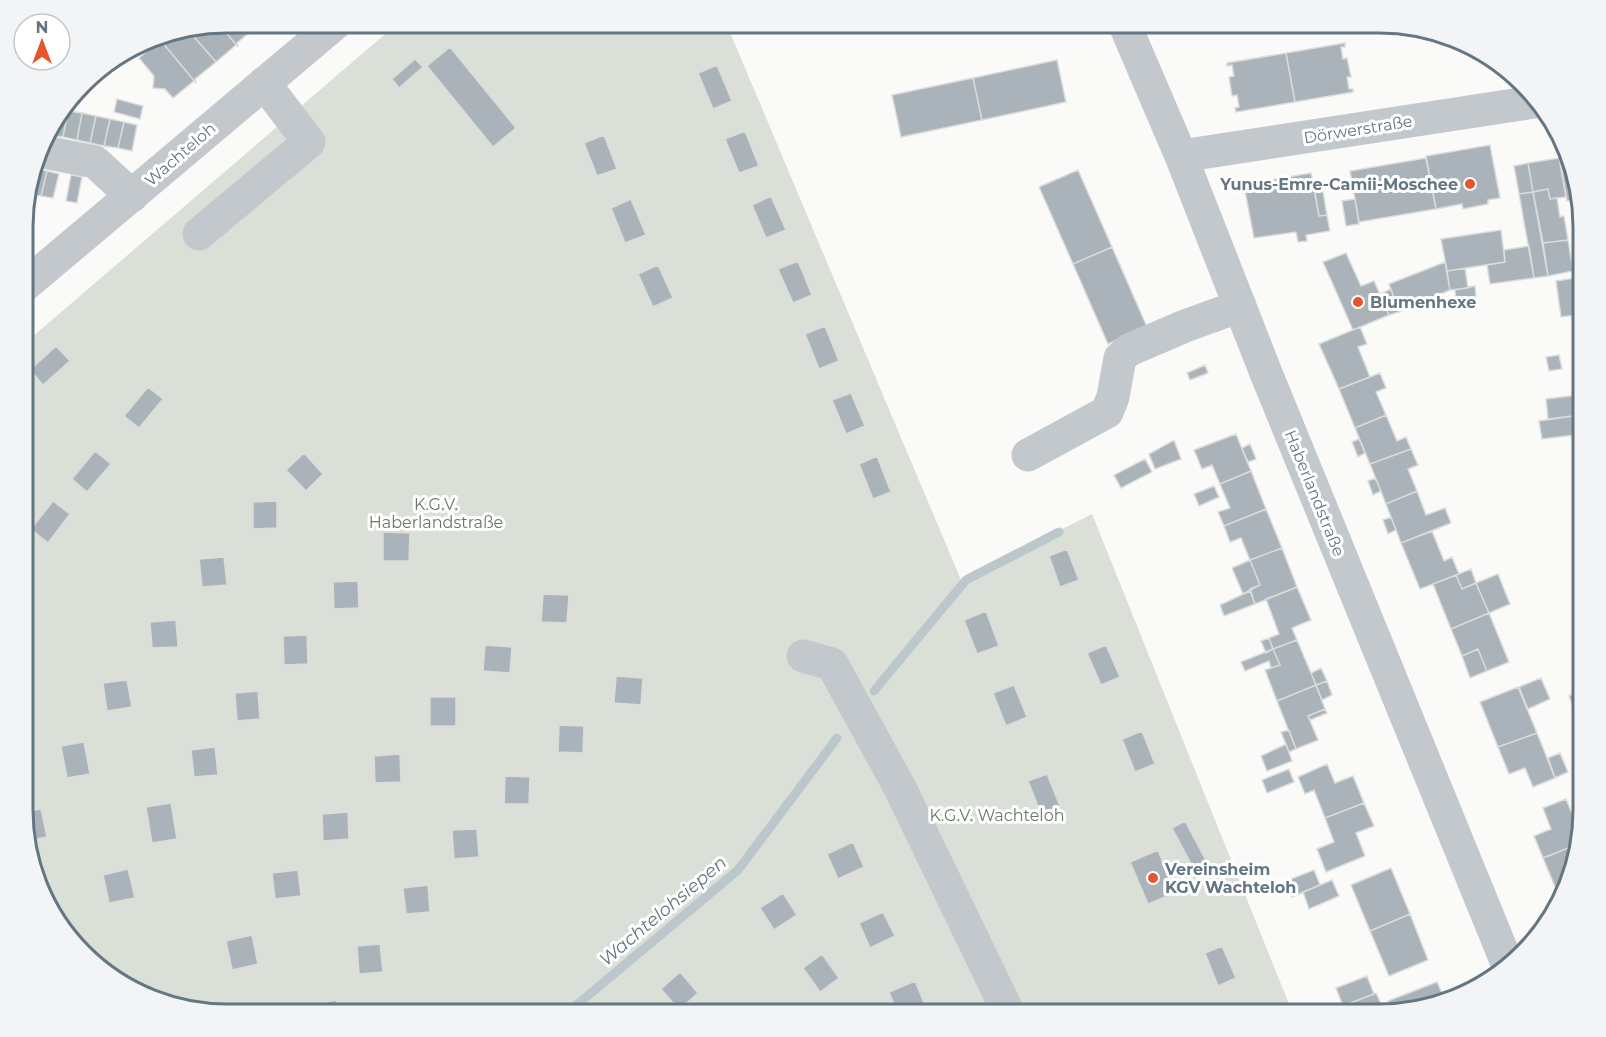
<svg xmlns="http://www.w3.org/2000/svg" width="1606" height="1037" viewBox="0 0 1606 1037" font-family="Montserrat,sans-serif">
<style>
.green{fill:#dadfd7}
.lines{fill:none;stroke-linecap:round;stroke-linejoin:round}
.stream{stroke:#bbc7cb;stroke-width:9}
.building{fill:#aab3b9;stroke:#dcdcda;stroke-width:1.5}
.minor{stroke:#c3c8cc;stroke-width:33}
.poi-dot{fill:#e4572e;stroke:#fff;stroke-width:2}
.labels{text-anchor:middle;stroke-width:6;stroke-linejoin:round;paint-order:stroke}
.street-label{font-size:16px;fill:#657683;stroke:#fff}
.poi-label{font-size:16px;font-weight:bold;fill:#657683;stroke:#fff;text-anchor:start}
.park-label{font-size:16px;fill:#687a64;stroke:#fff}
.water-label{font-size:18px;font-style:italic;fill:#60757c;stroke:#fff}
.rim{fill:none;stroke:#657683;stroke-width:3}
</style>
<rect width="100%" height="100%" fill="#fafaf8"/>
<!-- green -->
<path class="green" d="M398,23H726L961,580L1092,514L1293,1014H227L162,1004L113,980L50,912L24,836V344Z"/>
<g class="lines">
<!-- stream -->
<path class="stream" d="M874,691L966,580L1059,532
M566,1014L738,870L837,738"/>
</g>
<!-- building -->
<path class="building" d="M227,22L254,23L257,26L237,43L238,47L219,24Z
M219,24L238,47L236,45L216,62L188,30Z
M188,30L216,62L195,79L196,83L157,36Z
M157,36L196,83L194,81L173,98L165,89L153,88L154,76L139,58L149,49L146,46Z
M1345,43V47H1341L1343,59L1347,58L1351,77H1347L1349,89H1353V92L1295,102L1286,53Z
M450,47L516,128L493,147L427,66Z
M1286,53L1295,102L1236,112L1235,108L1239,107L1237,95L1232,96L1229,77L1234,76L1232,65L1227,66V63Z
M415,59L423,67L399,88L392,79Z
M1057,60L1066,102L982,120L973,78Z
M717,65L732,101L713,109L698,73Z
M973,78L982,120L901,137L892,95Z
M117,99L143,106L140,119L114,112Z
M64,110L68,111L63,137L49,135L51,127Z
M68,111L82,113L77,140L63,137Z
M82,113L96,116L90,143L77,140Z
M96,116L110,119L104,146L90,143Z
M110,119L124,122L118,148L104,146Z
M124,122L137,125L132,151L118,148Z
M745,131L759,166L739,173L725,139Z
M604,135L617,169L597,176L584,143Z
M1490,145L1500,198L1488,200V204L1463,209L1462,204L1436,209L1426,156Z
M1563,148L1579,200L1567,201L1558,149Z
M1426,158L1436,209L1359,222L1350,171Z
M1559,158L1566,197L1550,199L1548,189L1533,192L1528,163Z
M1528,163L1533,192L1519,194L1514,166Z
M34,168L35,169L30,194L27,193Z
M35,169L47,171L41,196L30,194Z
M1078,170L1112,247L1073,264L1039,187Z
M47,171L59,174L53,198L41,196Z
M1311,173L1319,216L1327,215L1330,231L1306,235L1307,241L1298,242L1296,232L1254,238L1245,191L1252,183Z
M71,175L82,177L77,203L66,201Z
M1322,186L1327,215L1319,216L1314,187Z
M1548,189L1550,199L1557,198L1560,217L1564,216L1568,240L1543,243L1533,192Z
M1533,192L1548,276L1534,278L1519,194Z
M771,196L786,230L766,238L752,205Z
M631,199L646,235L625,243L611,208Z
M1355,199L1359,224L1346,226L1342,201Z
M1501,230L1505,262L1447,271L1441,239Z
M1568,240L1573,271L1548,276L1543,243Z
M1529,246L1534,278L1490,284L1487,265L1505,262L1504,250Z
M1112,247L1147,327L1108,344L1073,264Z
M1346,253L1361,286L1374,281L1389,315L1353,330L1323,262Z
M798,261L812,295L793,303L778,269Z
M1445,262L1450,290L1399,312L1389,284Z
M658,265L673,298L653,307L638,274Z
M1465,268L1468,288L1450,290L1447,271Z
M1582,277L1583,314L1561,317L1556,281Z
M1475,286L1476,297L1456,300L1455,290Z
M1391,289L1399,312L1389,315L1380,294Z
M825,326L839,361L819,369L805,334Z
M1360,327L1367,344L1358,347L1370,377L1339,389L1319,344Z
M56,346L70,361L43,385L30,370Z
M1559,355L1562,369L1549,371L1546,357Z
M1205,365L1208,373L1190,380L1187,373Z
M1380,373L1386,388L1376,392L1386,415L1355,428L1339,389Z
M24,385L35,395L24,406Z
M148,387L163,399L139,428L124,416Z
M851,393L865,426L846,434L832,400Z
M1578,395L1581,415L1548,419L1546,399Z
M1386,415L1397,441L1406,437L1411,449L1370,464L1355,428Z
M1581,415L1583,434L1542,439L1539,421Z
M1236,434L1251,471L1220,484L1212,465L1202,469L1194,450Z
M1359,439L1365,453L1358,457L1352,442Z
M1174,440L1181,459L1155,469L1149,454Z
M1250,444L1256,459L1248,462L1242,448Z
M1411,449L1418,465L1408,469L1417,491L1386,504L1370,464Z
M95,451L111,464L87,492L72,479Z
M304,453L323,474L306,491L286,470Z
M877,456L891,492L873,499L859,464Z
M1145,459L1152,472L1121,488L1114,475Z
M1251,471L1266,509L1224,526L1218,512L1230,508L1220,484Z
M1375,478L1381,491L1373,495L1368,481Z
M1214,486L1219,497L1199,506L1194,494Z
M1417,491L1426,515L1445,508L1451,523L1401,543L1386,504Z
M53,501L70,514L48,543L31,529Z
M277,501V528L253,529V502Z
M1266,509L1282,548L1250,560L1241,538L1230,542L1224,526Z
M1391,517L1396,530L1388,534L1383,520Z
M1432,531L1444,561L1452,557L1459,574L1420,589L1401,543Z
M383,532L410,533L409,561H383Z
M1282,548L1297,587L1255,604L1250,589L1260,585L1250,560Z
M1067,549L1079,580L1060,587L1049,556Z
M224,557L227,585L202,587L199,559Z
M1250,560L1260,585L1243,594L1232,568Z
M1471,569L1476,583L1462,589L1456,575Z
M1498,574L1510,604L1489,613L1476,583Z
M1456,575L1462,589L1476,583L1489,613L1451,629L1433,584Z
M358,581L359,608L334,609L333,582Z
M1297,587L1311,620L1292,628L1297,640L1273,649L1269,638L1279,634L1266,599Z
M1250,591L1255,604L1224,616L1220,605Z
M543,594L569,595L567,623L541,622Z
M986,611L999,646L977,654L964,620Z
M1489,613L1509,662L1487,671L1478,649L1462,656L1451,629Z
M176,620L178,647L152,648L150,622Z
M307,635L308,664L284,665L283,636Z
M1269,638L1273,649L1266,653L1261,641Z
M1297,640L1316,685L1277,701L1265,670L1280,665L1273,649Z
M485,645L512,647L510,673L483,671Z
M1106,645L1120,677L1101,685L1087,653Z
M1273,649L1280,665L1271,668L1269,661L1245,671L1241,662Z
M1478,649L1487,671L1470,678L1462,656Z
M1321,668L1327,681L1316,685L1311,673Z
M616,676L643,678L641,705L614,703Z
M1541,678L1550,699L1528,709L1519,687Z
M127,680L132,707L107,711L103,683Z
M1327,681L1332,695L1322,700L1316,685Z
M1014,685L1027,717L1006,726L993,693Z
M1316,685L1325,709L1308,716L1318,740L1296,749L1277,701Z
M1518,687L1537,733L1498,747L1480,702Z
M1583,690V721L1579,722L1569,696Z
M258,691L260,719L237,721L235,693Z
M430,697H456V726H430Z
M1325,709L1327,713L1310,720L1308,716Z
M1583,721V738L1579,722Z
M559,725L584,726L583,753L558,752Z
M1289,730L1296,749L1289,752L1281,732Z
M1142,731L1155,764L1135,772L1122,739Z
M1537,733L1555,778L1533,787L1525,768L1509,774L1498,747Z
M84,742L90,774L67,778L61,746Z
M1286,744L1292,761L1267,771L1261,756Z
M215,747L218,775L194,777L191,750Z
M1560,753L1568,772L1555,778L1548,758Z
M400,754L401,782L375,783L374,756Z
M1327,764L1335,783L1353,776L1364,803L1325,818L1314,790L1305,794L1298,777Z
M1289,769L1294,782L1267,793L1262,780Z
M1047,774L1060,806L1041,814L1028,781Z
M505,776L530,777L529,804H504Z
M1566,799L1580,833L1576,845L1543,858L1534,836L1551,829L1543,808Z
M171,803L177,839L152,843L146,807Z
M1364,803L1374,826L1356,833L1365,856L1326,872L1317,849L1334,842L1325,818Z
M41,809L47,837L26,841L24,812Z
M348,812L349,839L323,841L322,814Z
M1185,821L1210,868L1197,875L1172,828Z
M477,829L479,857L454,859L452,830Z
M853,842L864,867L838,879L827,854Z
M1576,845L1561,887L1556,889L1543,858Z
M1158,850L1175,893L1148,904L1130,862Z
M1391,868L1410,914L1370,931L1351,885Z
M128,869L135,898L109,903L103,875Z
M298,870L301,896L275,899L272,873Z
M1314,870L1320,885L1292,897L1286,881Z
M1332,880L1339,896L1309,909L1303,892Z
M428,885L430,912L406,914L403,888Z
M783,893L797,915L774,930L760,908Z
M883,912L895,936L870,948L859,923Z
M1410,914L1428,960L1389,976L1370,931Z
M252,935L258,964L232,970L226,941Z
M380,944L383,972L359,974L357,946Z
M1222,946L1236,978L1218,986L1205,953Z
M822,954L839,978L820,992L803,968Z
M680,972L698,993L679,1010L661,989Z
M1367,976L1374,994L1343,1006L1336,988Z
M915,981L925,1005L898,1014L889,992Z
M1437,982L1444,998L1393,1014L1388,1001Z
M1376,993L1383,1008L1368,1014H1347L1343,1006Z
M336,1000L339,1014H314L312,1005Z"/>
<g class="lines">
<!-- minor -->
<path class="minor" d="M1124,23L1181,156L1266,373L1507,963
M39,151L95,162L132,196
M1181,156L1534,102
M199,234L309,142L264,83
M24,286L336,23
M1028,455L1107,412L1113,397L1120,358L1129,350L1185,326L1240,306
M803,656L832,664L900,788L1009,1014"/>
</g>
<!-- markers -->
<g class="poi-dot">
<circle cx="1470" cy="184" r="6"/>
<circle cx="1358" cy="302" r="6"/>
<circle cx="1153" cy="878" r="6"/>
</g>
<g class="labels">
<!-- street labels -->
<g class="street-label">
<text transform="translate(1358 129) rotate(-9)" y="6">Dörwerstraße</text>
<text transform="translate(180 154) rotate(-41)" y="6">Wachteloh</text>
<text transform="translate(1315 493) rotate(68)" y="6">Haberlandstraße</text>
</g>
<!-- poi labels -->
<g class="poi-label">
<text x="1458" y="190" text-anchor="end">Yunus-Emre-Camii-Moschee</text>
<text x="1370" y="308">Blumenhexe</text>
<text x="1165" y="875">Vereinsheim<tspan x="1165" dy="18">KGV Wachteloh</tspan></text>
</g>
<!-- park labels -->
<g class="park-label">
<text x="436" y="510">K.G.V.<tspan x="436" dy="18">Haberlandstraße</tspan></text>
<text x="997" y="821">K.G.V. Wachteloh</text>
</g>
<!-- water labels -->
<g class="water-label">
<text transform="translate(663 911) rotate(-40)" y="6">Wachtelohsiepen</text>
</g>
</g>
<!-- crop -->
<path d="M0 0H1606V1037H0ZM227 33H1379A194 194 0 0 1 1573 227V810A194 194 0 0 1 1379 1004H227A194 194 0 0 1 33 810V227A194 194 0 0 1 227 33Z" fill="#f3f4f5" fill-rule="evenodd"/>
<path class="rim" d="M227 33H1379A194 194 0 0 1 1573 227V810A194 194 0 0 1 1379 1004H227A194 194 0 0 1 33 810V227A194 194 0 0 1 227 33Z"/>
<!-- north arrow -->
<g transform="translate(42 42)"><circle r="28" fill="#ffffff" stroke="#c1c8cd" stroke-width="1.5"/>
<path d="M0-4.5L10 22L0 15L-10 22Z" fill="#e4572e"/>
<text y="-9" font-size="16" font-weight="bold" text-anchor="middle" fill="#657683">N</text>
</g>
</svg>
